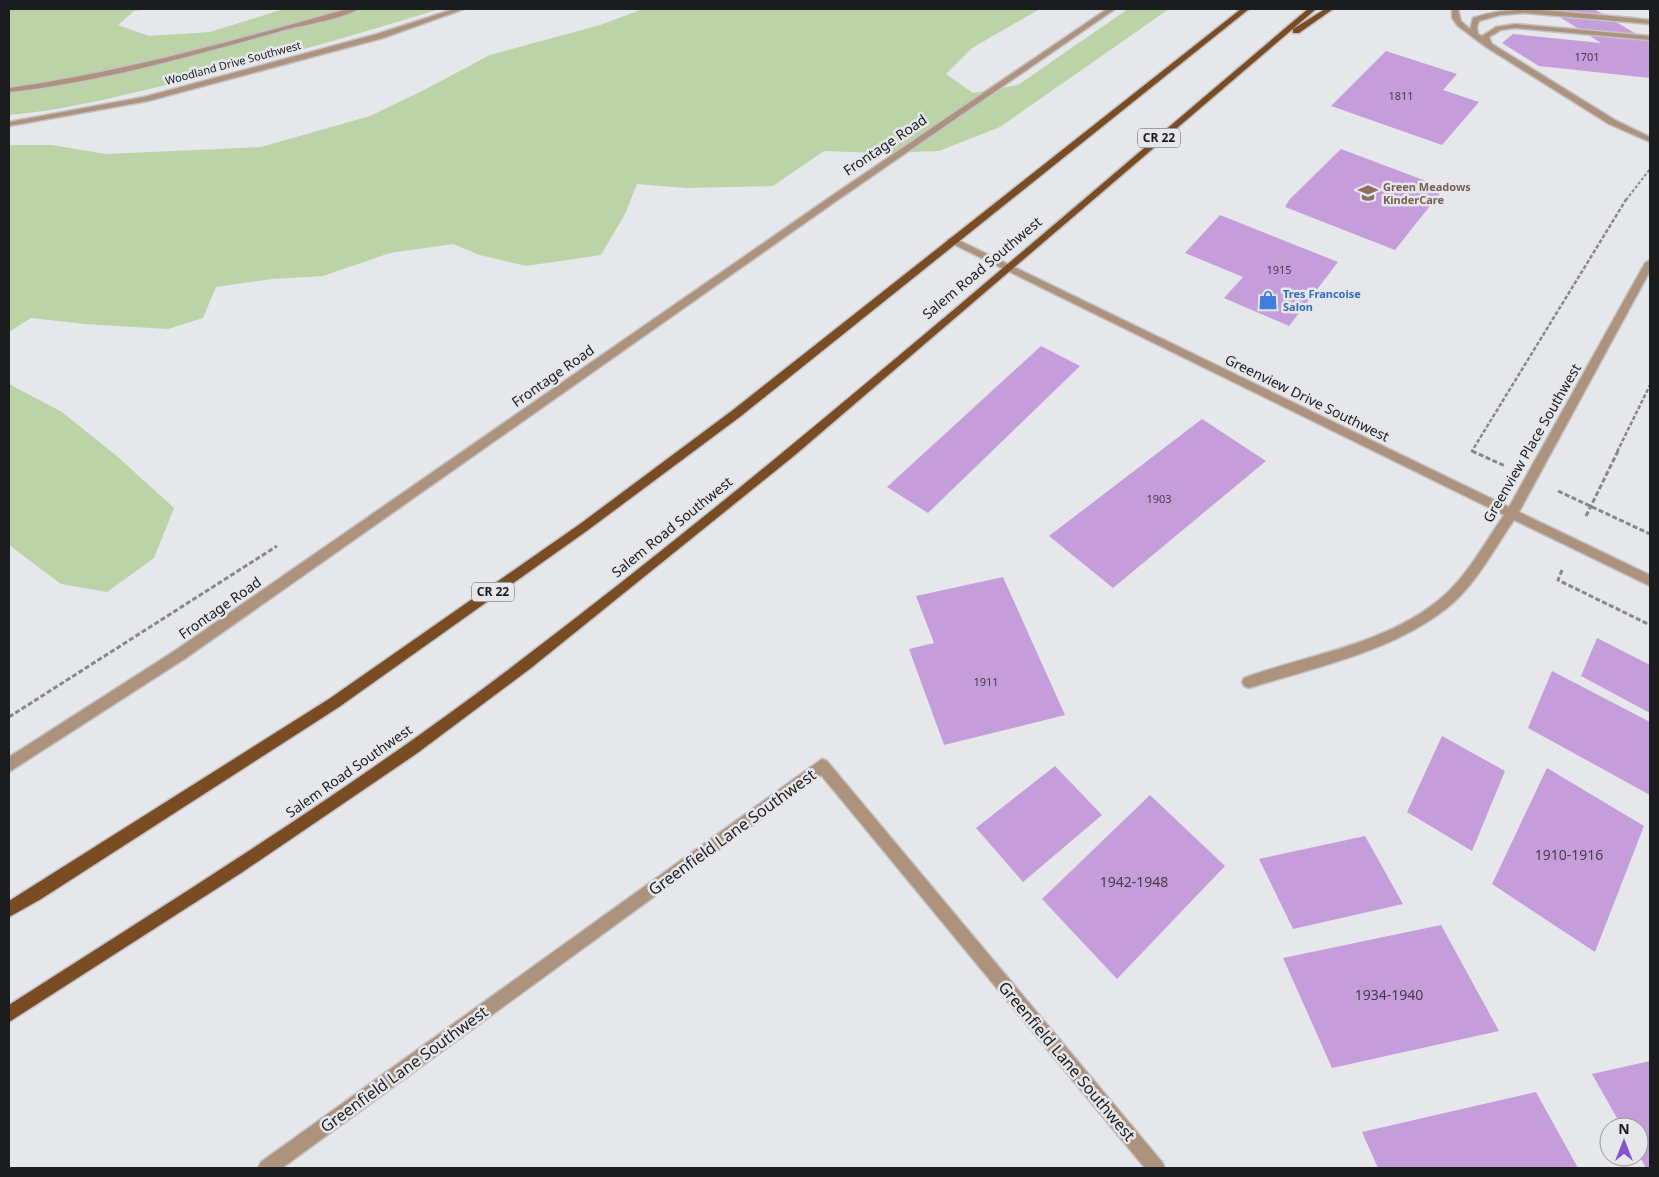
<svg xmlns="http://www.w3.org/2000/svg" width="1659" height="1177" viewBox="0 0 1659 1177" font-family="'Noto Sans',sans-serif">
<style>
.green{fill:#bcd3a7}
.building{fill:#c69ddb}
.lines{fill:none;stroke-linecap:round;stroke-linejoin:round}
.lane-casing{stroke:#c1c2c6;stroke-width:3}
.street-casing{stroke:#c1c2c6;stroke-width:3}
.primary-casing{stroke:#c1c2c6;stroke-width:3}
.path-far2{stroke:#87888b;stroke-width:2;stroke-dasharray:3 2;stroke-linecap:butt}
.path-far1{stroke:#87888b;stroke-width:2.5;stroke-dasharray:4 2;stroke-linecap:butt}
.path{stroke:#87888b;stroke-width:3;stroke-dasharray:5 2.5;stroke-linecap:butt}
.lane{fill:#ad937d;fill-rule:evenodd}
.street{fill:#ad937d;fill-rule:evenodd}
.primary{fill:#794c23;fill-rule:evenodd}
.labels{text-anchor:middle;stroke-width:5;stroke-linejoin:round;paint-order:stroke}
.number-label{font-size:11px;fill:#463c4c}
.far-street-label{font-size:11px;fill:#1b1c1d;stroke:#e6e7eb}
.far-education-label{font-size:11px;font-weight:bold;fill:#785e54;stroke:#e6e7eb;text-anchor:start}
.far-shop-label{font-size:11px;font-weight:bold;fill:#366cbe;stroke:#e6e7eb;text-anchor:start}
.shield{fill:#e6e7eb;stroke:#58595b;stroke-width:1}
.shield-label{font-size:12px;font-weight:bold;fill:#1b1c1d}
.street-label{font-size:14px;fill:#1b1c1d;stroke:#e6e7eb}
.near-number-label{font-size:14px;fill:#463c4c}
.near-street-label{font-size:16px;fill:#1b1c1d;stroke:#e6e7eb}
</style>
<rect width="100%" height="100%" fill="#e6e7eb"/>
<!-- green -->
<path class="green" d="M9,9H146L134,11L118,25L149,36L210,32L284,9H440C348,37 255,64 162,86C111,98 60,111 9,115Z
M643,9H1040L972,48L946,74L973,93L1018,85L1128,9H1169L1000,127L939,151L878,153L824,151L773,186L686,188L637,184L625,214L601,255L526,266L480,255L453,244L390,253L323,276L272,279L216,287L203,318L168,329L85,324L31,318L9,332V145H52L106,154L261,147L370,116L422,91L490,55L600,25Z
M9,384L62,412L118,457L174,508L154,558L107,592L61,584L9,545Z"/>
<!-- building -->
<path class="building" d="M1547,9H1594L1650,42V78L1539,66L1502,43L1513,34L1601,43Z
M1386,51L1457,74L1443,90L1479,102L1442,145L1331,106Z
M1341,149L1426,181L1445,187L1395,250L1285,207L1289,200Z
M1220,215L1338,262L1289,326L1224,298L1243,277L1185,253Z
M1041,346L1080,366L928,513L887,487Z
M1202,419L1266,461L1113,588L1049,536Z
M1003,577L1065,715L944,745L909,649L934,643L916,596Z
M1597,638L1650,665V713L1581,676Z
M1552,671L1650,722V795L1528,728Z
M1442,736L1505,771L1472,851L1407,812Z
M1055,766L1102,815L1023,882L976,828Z
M1547,768L1644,826L1595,952L1492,884Z
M1150,795L1225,866L1117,979L1042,899Z
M1365,836L1403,904L1293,929L1259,859Z
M1441,925L1499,1031L1332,1068L1283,958Z
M1650,1061V1168H1646L1639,1155V1127H1622L1592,1074Z
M1536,1092L1578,1168H1378L1362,1132Z"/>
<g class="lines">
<defs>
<path id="lane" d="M1452,9H1458L1461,21L1470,29L1473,18C1508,6 1541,10 1577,13C1601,15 1626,17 1650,20V24L1524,13L1500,15L1479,21L1477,27L1478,34L1482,36L1496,27L1515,24L1650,36V40L1515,28L1501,30L1489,37L1492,44L1615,120L1650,137V142L1609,124L1486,47L1458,26L1452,18Z
M822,759L827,761L1162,1162L1165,1168H1145L821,775L282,1168H258L261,1162Z"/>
<path id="street" d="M347,9H358C345,18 305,25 288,29C198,54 101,82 9,92V88C123,72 236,40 347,9Z
M454,9H464L383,38L148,101L9,126V122L144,97L377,34Z
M1107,9H1115L839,199L186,658L9,772V757L176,650L833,195Z
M952,237L1509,507L1645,263L1650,260V271L1519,512L1650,575V586L1514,520C1494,549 1475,586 1447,608C1391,652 1316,667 1249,688L1244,686L1242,682L1244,678C1309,654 1384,645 1439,600C1466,578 1484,544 1504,515L949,242L947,240Z"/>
<path id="primary" d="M1241,9H1249L741,416L588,530L339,707L41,899L9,917V901L329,699L580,524L733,410Z
M1308,9H1316L795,455L531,668L416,754L241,873L9,1022V1005C182,894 358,785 521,660C792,454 1048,228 1308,9Z
M1325,9H1333L1299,33H1293V29Z"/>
</defs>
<!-- lane casing -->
<use href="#lane" class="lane-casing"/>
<!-- street casing -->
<use href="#street" class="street-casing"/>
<!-- primary casing -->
<use href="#primary" class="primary-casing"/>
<!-- path-far2 -->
<path class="path-far2" d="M1626,200L1650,169"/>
<!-- path-far1 -->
<path class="path-far1" d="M1474,452L1472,451L1627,198
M1617,452L1650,385"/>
<!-- path -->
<path class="path" d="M1472,451L1505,466
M1558,491L1650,534
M1586,516L1618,451
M1562,570L1558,580L1650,625
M9,717L277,546"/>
<!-- lane -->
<use href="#lane" class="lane"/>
<!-- street -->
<use href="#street" class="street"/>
<!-- primary -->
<use href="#primary" class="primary"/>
</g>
<!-- icons -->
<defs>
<symbol id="school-bare" viewBox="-9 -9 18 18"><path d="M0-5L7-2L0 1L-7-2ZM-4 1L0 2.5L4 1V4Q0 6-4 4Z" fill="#8d6e63" stroke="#e6e7eb" stroke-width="2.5" paint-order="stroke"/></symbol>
<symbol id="shop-bare" viewBox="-9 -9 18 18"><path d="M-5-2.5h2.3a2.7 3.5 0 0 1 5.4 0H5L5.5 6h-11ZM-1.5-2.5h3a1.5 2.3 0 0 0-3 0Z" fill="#3f7fe0" stroke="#e6e7eb" stroke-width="2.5" paint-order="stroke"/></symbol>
</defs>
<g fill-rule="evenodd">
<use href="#school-bare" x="1354" y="179" width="28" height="28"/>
<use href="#shop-bare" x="1254" y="286" width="28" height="28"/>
</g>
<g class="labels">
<!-- number labels -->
<g class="number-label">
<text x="1587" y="61">1701</text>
<text x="1401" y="100">1811</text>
<text x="1279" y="274">1915</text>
<text x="1159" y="503">1903</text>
<text x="986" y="686">1911</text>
</g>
<!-- far-street labels -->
<g class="far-street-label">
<text transform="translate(233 63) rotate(-15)" y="4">Woodland Drive Southwest</text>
</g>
<!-- far-education labels -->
<g class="far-education-label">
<text x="1383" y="191">Green Meadows<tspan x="1383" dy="13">KinderCare</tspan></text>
</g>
<!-- far-shop labels -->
<g class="far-shop-label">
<text x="1283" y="298">Tres Francoise<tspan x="1283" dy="13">Salon</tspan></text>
</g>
<!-- shield labels -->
<g class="shield">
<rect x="1138" y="128.5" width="42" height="19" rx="4"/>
<rect x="472" y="582.5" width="42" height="19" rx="4"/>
</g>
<g class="shield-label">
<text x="1159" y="142">CR 22</text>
<text x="493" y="596">CR 22</text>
</g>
<!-- street labels -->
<g class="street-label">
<text transform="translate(885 145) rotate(-34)" y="5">Frontage Road</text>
<text transform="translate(982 268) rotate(-40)" y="5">Salem Road Southwest</text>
<text transform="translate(553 376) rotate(-35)" y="5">Frontage Road</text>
<text transform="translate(1307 398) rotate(26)" y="5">Greenview Drive Southwest</text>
<text transform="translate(1532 443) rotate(-60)" y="5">Greenview Place Southwest</text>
<text transform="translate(672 527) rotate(-39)" y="5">Salem Road Southwest</text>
<text transform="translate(220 608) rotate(-35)" y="5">Frontage Road</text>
<text transform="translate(349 771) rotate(-35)" y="5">Salem Road Southwest</text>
</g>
<!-- near-number labels -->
<g class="near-number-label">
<text x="1569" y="860">1910-1916</text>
<text x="1134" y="887">1942-1948</text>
<text x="1389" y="1000">1934-1940</text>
</g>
<!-- near-street labels -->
<g class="near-street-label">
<text transform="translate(732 832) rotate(-36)" y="6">Greenfield Lane Southwest</text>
<text transform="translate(1067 1061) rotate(50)" y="6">Greenfield Lane Southwest</text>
<text transform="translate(404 1069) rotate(-36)" y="6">Greenfield Lane Southwest</text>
</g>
</g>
<!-- border -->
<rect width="1659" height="1177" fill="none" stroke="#1b1c1d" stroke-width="20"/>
<!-- north arrow -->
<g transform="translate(1624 1142)"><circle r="24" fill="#e6e7eb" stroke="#959699"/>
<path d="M0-4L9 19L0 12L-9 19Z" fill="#8452ca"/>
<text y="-8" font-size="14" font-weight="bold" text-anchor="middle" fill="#1b1c1d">N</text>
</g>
</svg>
